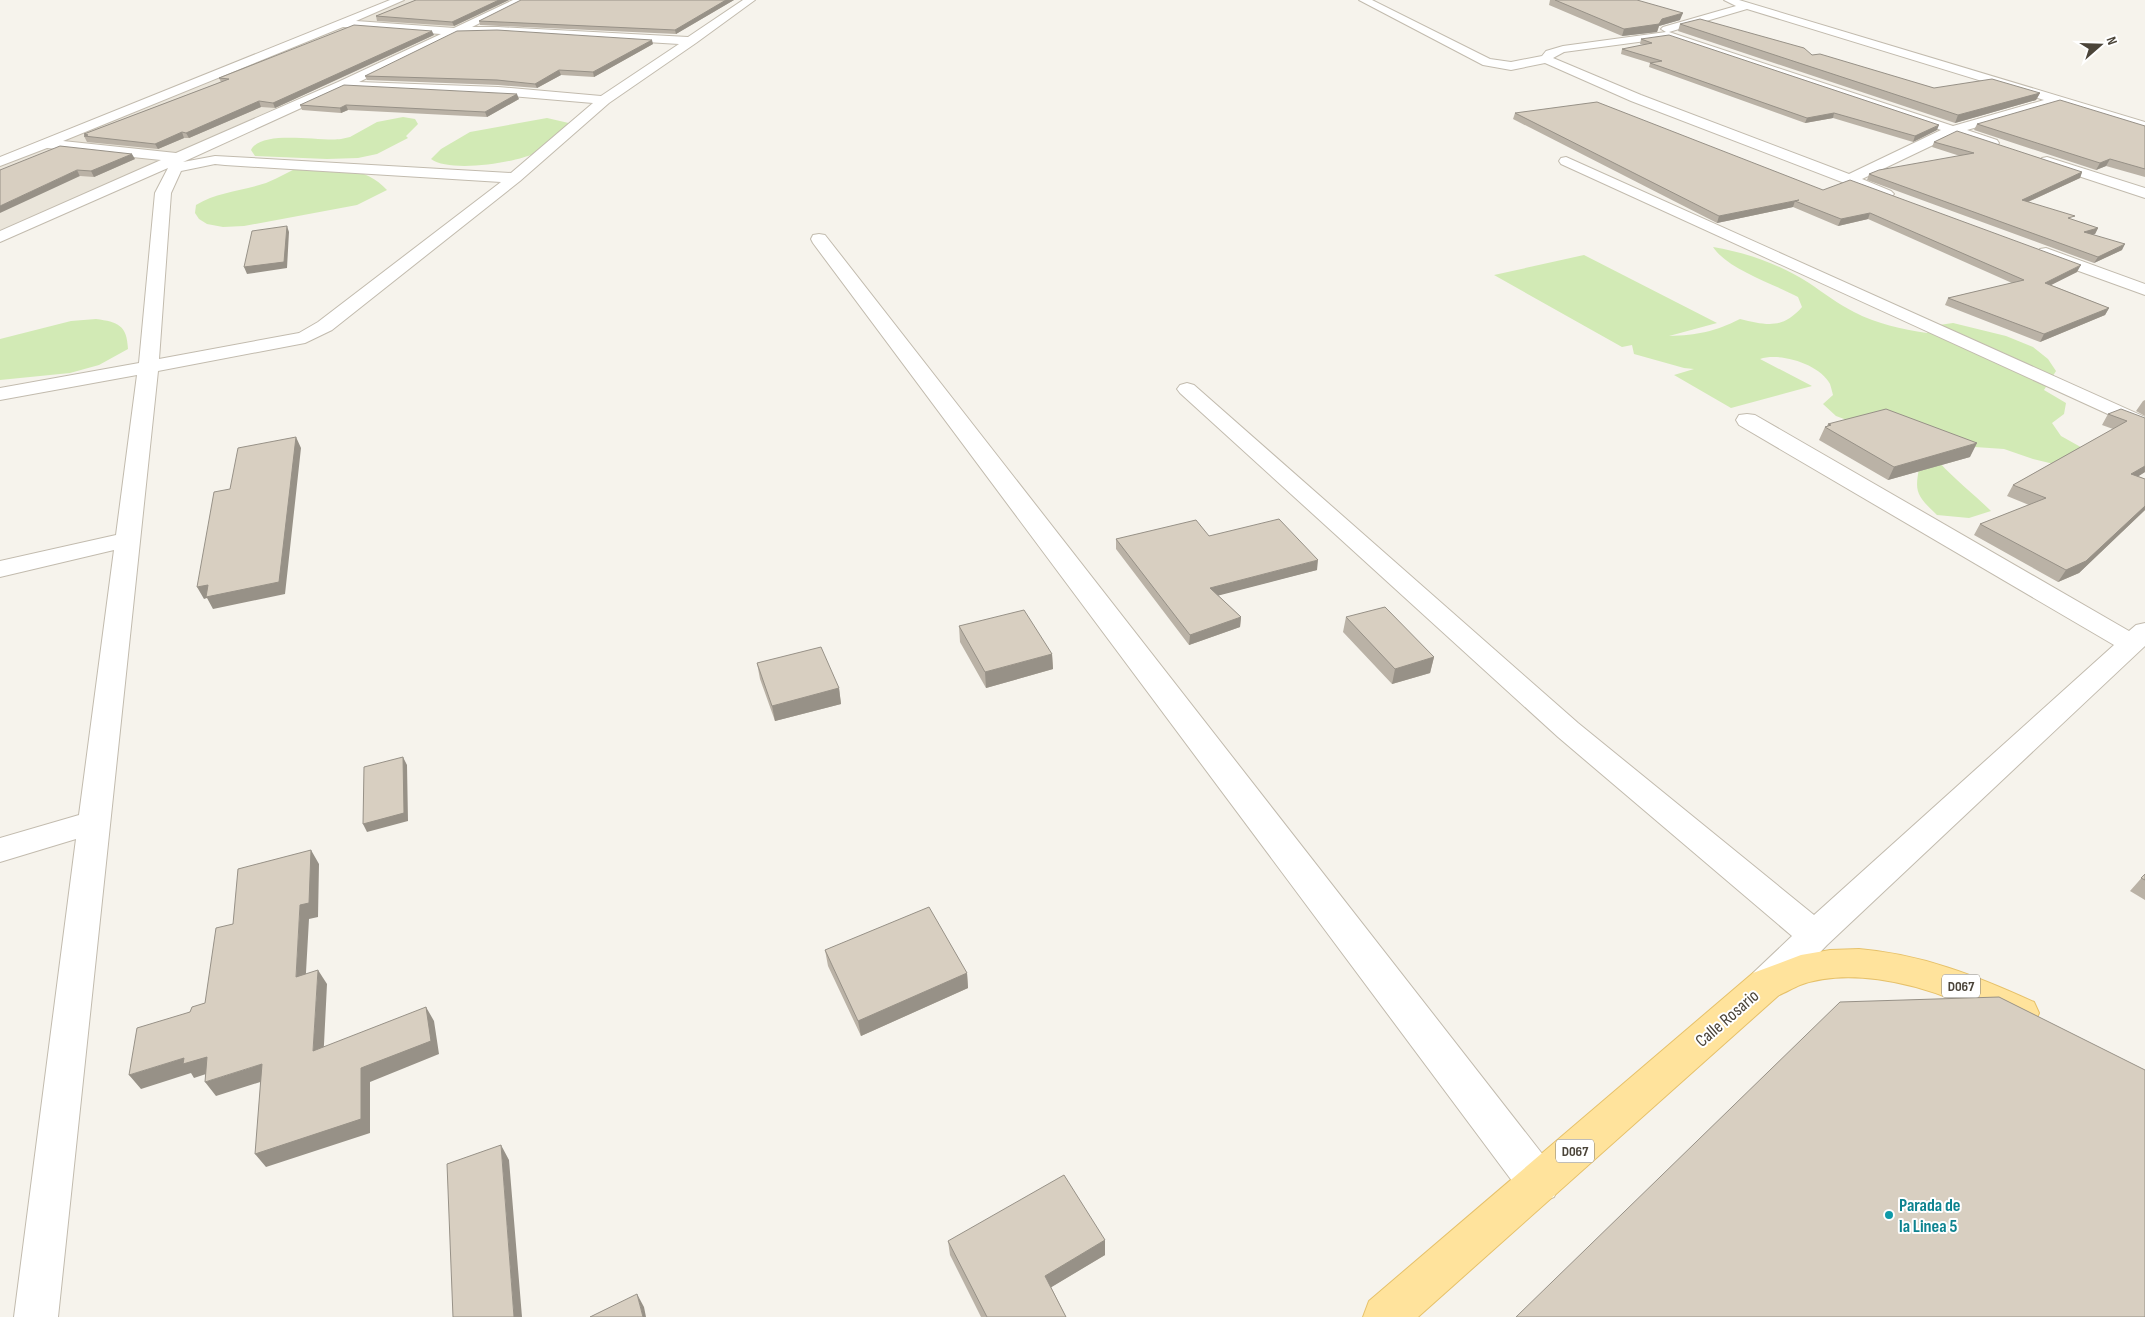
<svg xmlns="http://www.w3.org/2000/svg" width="2145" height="1317" viewBox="0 0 2145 1317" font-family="'Sofia Sans Condensed',sans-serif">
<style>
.residential{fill:#eae5da}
.green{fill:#d2eab5}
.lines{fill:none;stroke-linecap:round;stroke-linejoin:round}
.minor-casing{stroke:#c2bbae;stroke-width:2}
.major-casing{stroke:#e6c16a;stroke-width:2}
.minor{fill:#fff;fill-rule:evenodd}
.major{fill:#ffe39c;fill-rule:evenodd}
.wall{fill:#bab2a6}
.shaded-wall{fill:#979187}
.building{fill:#d8cfc1;stroke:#979187}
.culture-dot{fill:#0f9aa8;stroke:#fff;stroke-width:2}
.labels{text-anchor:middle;stroke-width:4;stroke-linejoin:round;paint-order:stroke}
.shield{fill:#fff;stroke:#817c74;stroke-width:1}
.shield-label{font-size:14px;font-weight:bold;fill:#4b4439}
.near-street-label{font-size:18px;fill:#4b4439;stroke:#fff}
.near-culture-label{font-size:18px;font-weight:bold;fill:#0d838f;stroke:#fff;text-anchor:start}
</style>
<rect width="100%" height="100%" fill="#f6f3ec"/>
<!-- residential -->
<path class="residential" d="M397,0H516L0,232V156Z"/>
<!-- green -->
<path class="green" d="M403,117L415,119L418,124L406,136L408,138L377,154L358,158L327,159L255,156L251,150C261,129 321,142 341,139L350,137L377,122Z
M547,118L573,124L533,154C513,163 450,173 431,159L441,149L470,132Z
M304,165C334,166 366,167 387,190L357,205L244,226L223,227L207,224L199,219L195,213L196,205C217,192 242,191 266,183C279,178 291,170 304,165Z
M1713,247C1748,253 1779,264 1809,283C1824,293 1838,304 1854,312C1877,324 1901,329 1927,333L1932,326L1953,323L2006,336L2033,347L2048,359L2056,371L2044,390L2066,403L2064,414L2052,423L2061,436L2086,450L2066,467L2033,459L2004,449L1975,447L1939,462C1955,480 1974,494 1991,511L1969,518L1937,515C1916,495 1914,492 1920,464L1863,426L1836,416L1823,404L1833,395C1832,391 1831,387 1830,384C1820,364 1780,352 1760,359L1812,386L1731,408L1674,375L1694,369L1684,368L1634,354L1632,345L1622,347L1494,275L1584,255L1717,323L1669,336C1698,335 1714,332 1740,319C1766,325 1782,330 1802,307L1798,297C1774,284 1727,269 1713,247Z
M96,319C118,322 127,325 128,349L99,365L70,373L0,380V339L71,321Z"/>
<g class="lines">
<defs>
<path id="minor" d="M390,0H404L356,21L454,28L513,0H526L472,27H498L688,37L743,0H755L696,43L609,103L520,181L332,330L305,343L158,371L58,1317H14L76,839L0,862V838L79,815L114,550L0,577V561L116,535L137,375L0,400V388L139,363L155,193L168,168L0,242V231L161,160L47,148L0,166V157ZM343,27L441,34L338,82L176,153L63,141ZM498,33L679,44L601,96L498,87L359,82L458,34ZM345,88L498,95L593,103L511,173L215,156L183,162ZM215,164L225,165L501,182L318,322L299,333L159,359L171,193L181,171Z
M1359,0H1372L1490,59L1511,62L1542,56L1546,51L1563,46L1666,32L1661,29L1663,27L1736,6L1724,0H1739L2145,122V130L2058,104L1967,130L1997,140L1999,143L1997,146H1987L1954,135L1862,179L1891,191L1894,194L1891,197L1886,199L1631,101L1545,63L1511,70L1483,65ZM1747,9L2044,100L1953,126L1669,32ZM1668,38L1941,130L1849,174L1641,95L1553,58L1564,52Z
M1566,157L2145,417V431L1561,164L1559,161L1561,158Z
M2047,157L2145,188V198L2042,164L2040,161L2042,158Z
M819,234L825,235L1554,1169L1560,1183L1554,1197L1539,1203L1524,1197L813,243L811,239L813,235Z
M2046,248L2145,284V295L2040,257L2038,253L2040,249Z
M1187,383L1194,385L1578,723L1814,915L2114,645L1739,425L1736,420L1739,415L1747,414L1755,415L2129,631L2136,625L2145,623V646L1827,945L1779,995L1766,999L1753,995L1748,984L1753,973L1792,936L1558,737L1180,393L1177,389L1180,385Z"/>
<path id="major" d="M1859,949C1921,954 1977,976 2034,1002L2039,1013L2034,1024L2021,1029C1998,1021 1977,1009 1954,1000C1909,982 1847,968 1800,985C1793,988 1786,992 1779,995L1418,1317H1363L1369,1301L1753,973L1801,955L1830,950Z"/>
</defs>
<!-- minor casing -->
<use href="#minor" class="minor-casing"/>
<!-- major casing -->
<use href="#major" class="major-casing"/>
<!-- minor -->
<use href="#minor" class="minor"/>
<!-- major -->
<use href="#major" class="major"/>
</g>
<!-- wall -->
<path class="wall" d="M416,0H509L454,26L377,21L376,16Z
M734,0L676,34L480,25L479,21Z
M1550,0H1637L1680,20L1659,26L1657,32L1622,36L1549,5Z
M1680,24L1812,55L1934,88L2040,93L2036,100L1955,123L1678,31Z
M434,35L275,108L261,107L189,138H184L158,149L87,142L84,136H85L84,134L221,82L219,78Z
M1641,39L1937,130L1913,142L1833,118L1805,123L1649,67L1650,63L1621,54L1622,49L1644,45L1640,44Z
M653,44L594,77L561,75L537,88L498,85L367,80L365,76Z
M519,99L487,117L348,110L341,113L302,110L300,105Z
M1515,113L1823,190L2077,272L2051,285L2109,308L2105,315L2040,342L1945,305L1948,298L2012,283L1868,219L1838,226L1793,207L1717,223L1513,119Z
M1977,124L2145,126V177L2106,166L2096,170L1974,130Z
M1934,142L2082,172L2080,178L2028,202L2073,220L2098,228L2095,234L2093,235L2122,250L2094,263L1867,180L1869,174L1960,156L1932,147Z
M60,146L135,159L94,177L80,176Z
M2145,400V416L2136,411L2143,401Z
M2108,414L2145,418V472L2138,476L2145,479V510L2079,573L2058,582L1974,535L1980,524L2029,505L2007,496L2013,485L2113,429L2102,425Z
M1828,424L1970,457L1888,480L1819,440L1825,427L1827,426Z
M1209,536L1317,570L1218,595L1241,617L1240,627L1189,645L1116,549V539Z
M1346,617L1434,657L1430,673L1392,684L1343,632Z
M959,626L1052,654L1053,669L986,688L960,642Z
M757,663L839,688L841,704L775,721L760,679Z
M2145,874V900L2130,891Z
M825,950L967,973L968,988L861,1036L828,966Z
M1105,1240V1255L1051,1287L1066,1317H981L950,1255L948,1241Z"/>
<!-- shaded-wall -->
<path class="shaded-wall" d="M499,0H509L454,26L452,22Z
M726,0H734L676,34L675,30Z
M1683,13L1680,20L1659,26L1657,32L1622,36L1624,29Z
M432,31L434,35L275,108L273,103Z
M652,40L653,44L594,77L593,72Z
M559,70L561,75L537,88L535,84Z
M2040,93L2036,100L1955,123L1958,115Z
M517,94L519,99L487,117L485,112Z
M259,101L261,107L189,138L186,133Z
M346,105L348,110L341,113L340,108Z
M1834,113L1833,118L1805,123L1807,118Z
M1939,125L1937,130L1913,142L1915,136Z
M182,132L184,138L158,149L155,144Z
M132,154L135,159L94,177L91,171Z
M2110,159L2106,166L2096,170L2100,163Z
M77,170L80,176L0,213V206Z
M2082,172L2080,178L2019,206L2022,200Z
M1799,200L1795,201L1793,207L1717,223L1719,216Z
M1870,213L1868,219L1838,226L1841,219Z
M287,226L289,232L287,268L247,274L244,267Z
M2098,228L2095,234L2081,238L2084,232Z
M2125,244L2122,250L2094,263L2098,257Z
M2081,265L2077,272L2041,290L2045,283Z
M2109,308L2105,315L2040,342L2044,334Z
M296,437L301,448L285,594L213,609L207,598L204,599L197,587Z
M1977,443L1970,457L1888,480L1894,467Z
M2145,466V472L2125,485L2131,474Z
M2145,506V510L2079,573L2058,582L2066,570Z
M1318,560L1317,570L1209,598L1210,588Z
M1241,617L1240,627L1189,645L1190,635Z
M1052,654L1053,669L986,688L985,672Z
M1434,657L1430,673L1392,684L1395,669Z
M839,688L841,704L775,721L772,706Z
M403,757L407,765L408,821L367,832L363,824Z
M311,850L319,864L318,917L309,919L305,990L296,977L300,905Z
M318,970L327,984L323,1064L313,1051Z
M967,973L968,988L861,1036L858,1021Z
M426,1007L434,1021L439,1054L370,1082V1133L266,1167L255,1154L361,1068Z
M207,1057L218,1070L194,1078L191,1073L141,1089L129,1075L184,1058Z
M262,1064L273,1078L216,1096L205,1082Z
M501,1145L509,1160L522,1317H514Z
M1105,1240V1255L1045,1291V1276Z
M637,1294L644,1307L646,1317H643Z"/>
<!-- building -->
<path class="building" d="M416,0H499L452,22L376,16Z
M521,0H726L675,30L479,21Z
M1555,0H1637L1683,13L1662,19L1659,24L1624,29Z
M1700,19L1804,48L1812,55L1820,54L1934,88L1992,79L2040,93L1958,115L1680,24Z
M354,25L432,31L273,103L259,101L186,133L182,132L155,144L84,136L88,135L84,134L229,79L219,78Z
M497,30L652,40L593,72L559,70L535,84L497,80L365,76L457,31Z
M1669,35L1939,125L1915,136L1834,113L1807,118L1650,63L1662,61L1622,49L1652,43L1641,39Z
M344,85L517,94L485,112L346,105L340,108L300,105Z
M2060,100L2145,126V169L2110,159L2100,163L1977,124Z
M1597,102L1823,190L1850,180L2081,265L2045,283L2109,308L2044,334L1948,298L2024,280L1870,213L1841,219L1795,201L1799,200L1719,216L1515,113Z
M1957,131L2082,172L2022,200L2075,216L2068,218L2098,228L2084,232L2125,244L2098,257L1869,174L1879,170L1974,153L1934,142Z
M60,146L132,154L91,171L77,170L0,206V170Z
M287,226L284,262L244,267L252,231Z
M1886,409L1977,443L1894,467L1825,427L1831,425L1828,424Z
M2121,409L2145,418V466L2131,474L2145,479V506L2086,561L2066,570L1980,524L2046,498L2013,485L2127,421L2108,414Z
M296,437L279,582L206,597L208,585L197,587L214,492L230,489L238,448Z
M1279,519L1318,560L1210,588L1241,617L1190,635L1116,539L1196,520L1209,536Z
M1385,607L1434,657L1395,669L1346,617Z
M1024,610L1052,654L985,672L959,626Z
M821,647L839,688L772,706L757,663Z
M403,757L404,813L363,824L364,767Z
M311,850L309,903L300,905L296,977L318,970L313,1051L426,1007L431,1041L361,1068V1119L255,1154L262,1064L205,1082L207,1057L183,1064L184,1058L129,1075L137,1028L190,1012L192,1007L205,1003L216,928L233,924L238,869Z
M2145,874V880L2141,878Z
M929,907L967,973L858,1021L825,950Z
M1999,997L2145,1070V1317H1516L1840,1002Z
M501,1145L514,1317H453L447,1164Z
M1064,1175L1105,1240L1045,1276L1066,1317H987L948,1241Z
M637,1294L643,1317H590Z"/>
<!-- markers -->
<circle class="culture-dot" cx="1889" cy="1215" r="5"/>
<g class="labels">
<!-- shield labels -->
<g class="shield">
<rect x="1942" y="974.5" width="38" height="23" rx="4"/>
<rect x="1556" y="1139.5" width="38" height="23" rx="4"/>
</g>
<g class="shield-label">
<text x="1961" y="991">D067</text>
<text x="1575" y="1156">D067</text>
</g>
<!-- near-street labels -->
<g class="near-street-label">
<text transform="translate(1727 1018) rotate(-41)" y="6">Calle Rosario</text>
</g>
<!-- near-culture labels -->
<g class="near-culture-label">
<text x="1899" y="1211">Parada de<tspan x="1899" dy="21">la Linea 5</tspan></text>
</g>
</g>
<!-- north arrow -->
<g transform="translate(2100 45) rotate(70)" stroke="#ffffff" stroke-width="4" paint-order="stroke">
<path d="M0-4L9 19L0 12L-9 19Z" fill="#4b4439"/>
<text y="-8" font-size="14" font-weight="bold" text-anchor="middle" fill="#4b4439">N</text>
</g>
</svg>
